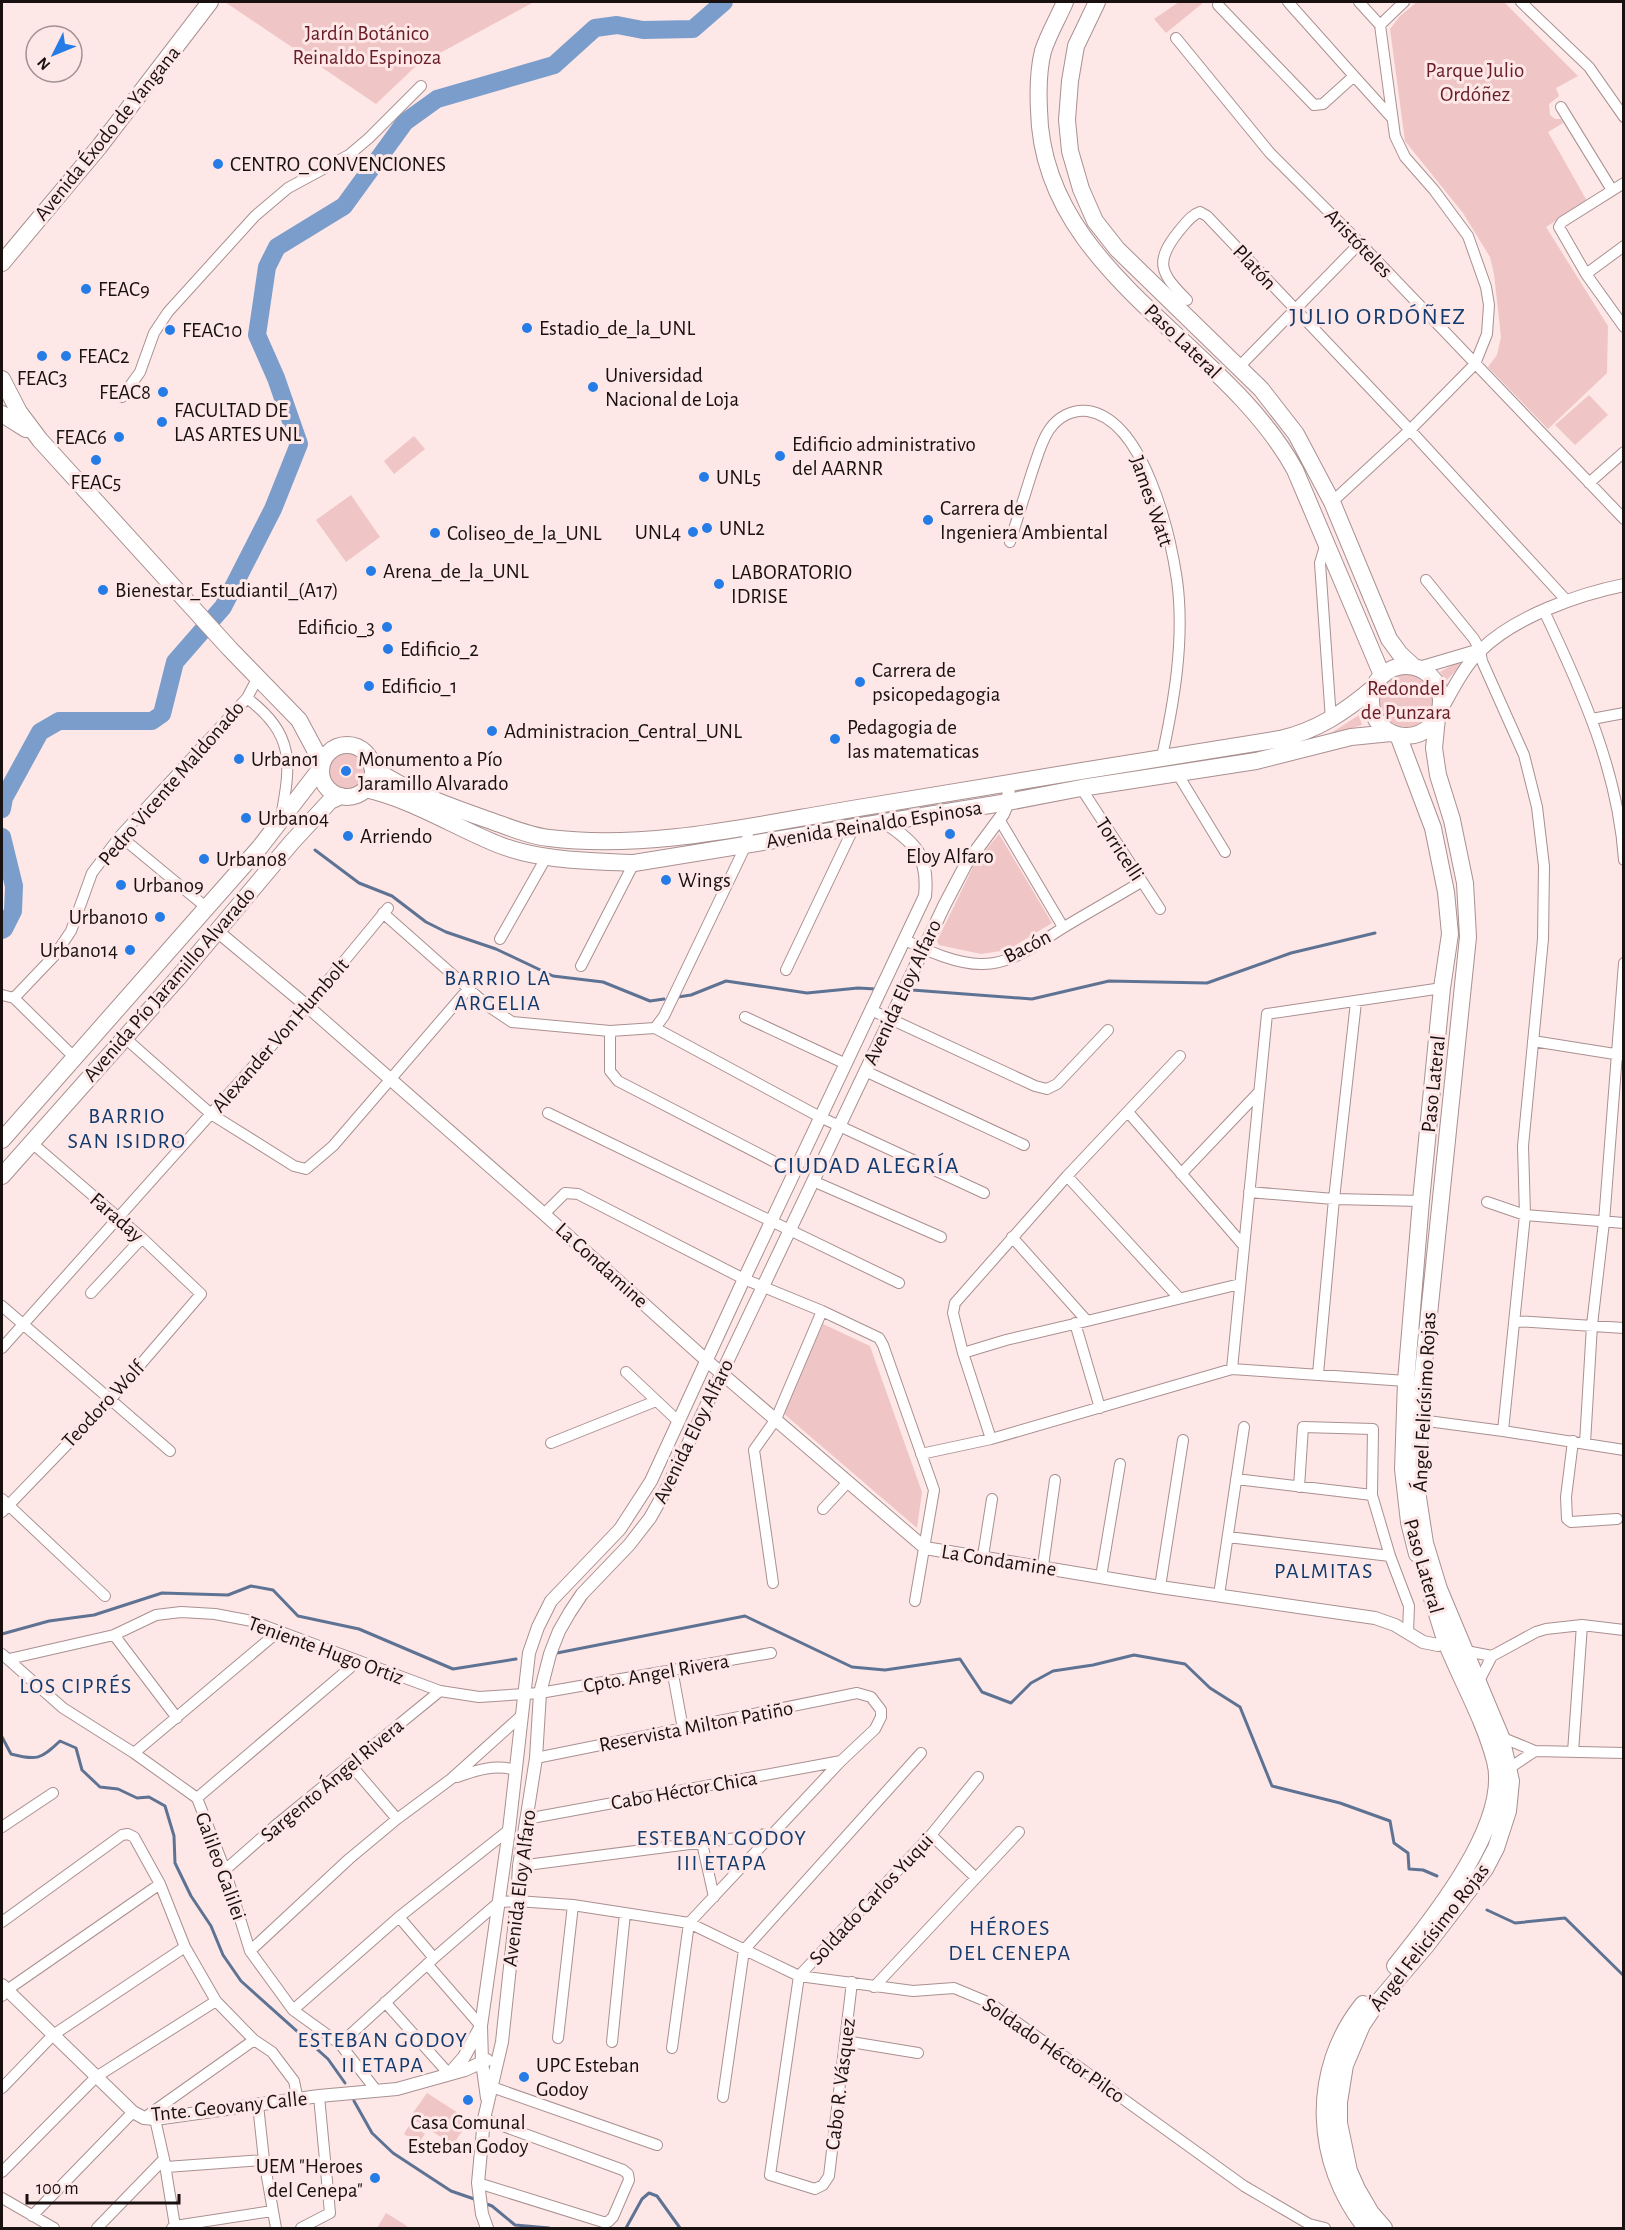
<svg xmlns="http://www.w3.org/2000/svg" width="1625" height="2230" viewBox="0 0 1625 2230" font-family="'Alegreya Sans',sans-serif">
<style>
.green{fill:#f0c5c6}
.lines{fill:none;stroke-linecap:round;stroke-linejoin:round}
.stream{stroke:#5e7393;stroke-width:3}
.river{stroke:#7b9dcb;stroke-width:18}
.minor-casing{stroke:#aa9090;stroke-width:12}
.tertiary-casing{stroke:#aa9090;stroke-width:14}
.primary-casing{stroke:#aa9090;stroke-width:18}
.trunk-casing{stroke:#aa9090;stroke-width:18}
.minor{stroke:#fff;stroke-width:10}
.tertiary{stroke:#fff;stroke-width:12}
.primary{stroke:#fff;stroke-width:16}
.trunk{stroke:#fff;stroke-width:16}
.poi-dot{fill:#257ce6;stroke:#fee7e7;stroke-width:2}
.labels{text-anchor:middle;stroke-width:6;stroke-linejoin:round;paint-order:stroke}
.park-label{font-size:21px;fill:#681c26;stroke:#fee7e7}
.street-label{font-size:21px;fill:#191010;stroke:#fee7e7}
.poi-label{font-size:21px;fill:#191010;stroke:#fee7e7;text-anchor:start}
.neighbourhood-label{font-size:22px;letter-spacing:1.5px;fill:#113a6e;stroke:#fee7e7}
.quarter-label{font-size:24px;letter-spacing:1.5px;fill:#113a6e;stroke:#fee7e7}
</style>
<rect width="100%" height="100%" fill="#fee7e7"/>
<!-- green -->
<path class="green" d="M225,2H534L416,66L376,104Z
M1179,2H1204L1166,33L1154,19Z
M1417,2H1504L1578,76L1556,88L1559,96L1549,104L1550,115L1555,119H1561L1563,123L1548,132L1587,201L1546,227L1608,326L1607,373L1548,429L1488,367L1497,355L1501,337L1494,274L1490,257L1463,213L1405,141L1390,29L1400,16Z
M1589,395L1608,415L1575,445L1555,425Z
M414,436L425,449L394,474L384,461Z
M351,495L380,537L346,562L316,520Z
M1470,655L1446,681L1440,672Z
M1376 700a30 30 0 1 1 60 0a30 30 0 1 1-60 0Z
M1359,715L1362,725L1328,735Z
M329 771a18 18 0 1 1 36 0a18 18 0 1 1-36 0Z
M999,834L1052,923L1008,950L981,954L939,945L937,941L975,863Z
M823,1324L870,1346L922,1492L917,1528L783,1413Z
M427,2093L469,2120L453,2145L410,2117Z
M410,2124L425,2134L418,2144L404,2134Z
M386,2213L407,2226L406,2228H377Z"/>
<g class="lines">
<!-- stream -->
<path class="stream" d="M315,850L359,883L392,896L426,922L446,932L496,949L553,976L603,982L650,1001L664,999
M912,990L1032,999L1109,981L1207,983L1291,953L1375,933
M678,997L691,995L726,981L807,993L858,988L876,989
M2,1634L49,1621L94,1615L162,1593L228,1595L251,1586L273,1590L298,1616L359,1629L453,1669L516,1659
M557,1653L745,1616L852,1667L885,1670L960,1659L982,1692L1011,1703L1031,1683L1053,1671L1093,1665L1134,1655L1185,1664L1210,1688L1240,1707L1272,1786L1340,1803L1390,1821L1394,1843L1408,1853L1409,1869L1423,1870L1437,1876
M2,1737L11,1754C37,1761 41,1759 60,1741L76,1748L82,1770L100,1787L118,1789L137,1798L149,1797L165,1806L174,1836L175,1863L191,1896L211,1926L223,1955L241,1981L328,2059L345,2083
M1487,1910L1515,1923L1565,1918L1624,1976
M354,2101L372,2133L393,2153L451,2191L477,2200
M484,2203L492,2206L515,2225L549,2228
M626,2228L642,2199L649,2193L657,2196L680,2228"/>
<!-- river -->
<path class="river" d="M2,809L4,798L40,732L59,721H152L162,714L175,662L223,607L273,509L299,444L276,378L257,335L267,267L277,247L344,206L405,122L437,99L554,65L595,28L617,25L643,30L693,29L724,2
M2,837L14,886L13,911L4,929L2,930"/>
<defs>
<path id="minor" d="M1288,2L1354,76
M1521,2L1589,67L1624,117
M1218,5L1314,105L1323,104L1354,76L1392,118
M1380,25L1404,2
M1176,38L1270,153L1360,243L1624,519
M1561,107L1612,190
M1624,183L1562,222L1559,227L1586,274L1624,327
M1586,274L1624,246
M1187,300C1160,273 1154,262 1179,231C1185,224 1191,215 1200,212L1207,216L1410,430L1567,601
M1238,368L1360,243
M122,397L140,372L154,333L168,312L255,216L288,188L349,155L369,138L421,86
M1589,483L1624,452
M1332,502L1410,430L1475,364L1487,334L1489,305L1486,287L1468,236L1434,190L1405,157L1395,136L1380,25L1359,2
M1010,542C1017,519 1025,495 1032,472C1037,458 1041,442 1049,430C1058,417 1072,409 1088,411C1144,420 1170,533 1177,580C1185,640 1174,703 1161,761
M1326,543L1320,563L1331,720
M1426,580L1474,639L1480,650L1482,661L1524,755L1537,807L1544,866L1543,939L1523,1146L1525,1215L1503,1431
M1544,611C1582,691 1618,771 1624,860
M247,698C295,735 291,763 281,817
M1592,719L1624,713
M1177,773L1225,852
M1081,788L1160,909
M999,819L1063,927
M120,836L207,908
M383,913L488,1006L512,1022L610,1031V1071L618,1081L794,1172
M500,939L547,856
M905,940C926,951 960,965 983,964C1014,964 1041,941 1066,926C1091,911 1116,897 1141,882
M581,966L634,863
M786,970L854,827
M2,995L14,998L54,956L71,931L92,873L120,836L247,698L258,677
M14,998L74,1057
M871,1010L1035,1086L1047,1089L1057,1084L1108,1030
M745,1017L846,1064
M655,1028L664,1016L746,845L749,827
M610,1031L655,1028L820,1117L984,1193
M125,1038L211,1114L294,1166L306,1169L333,1146L475,981
M1533,1041L1621,1055
M865,1071L1024,1145
M1128,1112L1244,1246
M548,1113L899,1283
M1181,1174L1259,1092
M1067,1176L1179,1298
M813,1181L941,1237
M1249,1192L1334,1199L1421,1201
M1487,1202L1525,1215L1624,1223
M544,1214L565,1193L578,1194L744,1279L822,1311L879,1338L883,1345L934,1490L915,1601
M91,1293L142,1238
M2,1306L170,1451
M1087,1321L1240,1284
M1515,1321L1624,1328
M1075,1323L1100,1408
M2,1348L307,1006L388,908
M963,1353L1006,1340L1087,1321L1012,1237
M1232,1369L1267,1014L1442,988
M626,1372L678,1421
M1318,1374L1334,1199L1356,1002
M1420,1420L1503,1431L1624,1450
M991,1439L963,1353L953,1313L955,1303L1067,1176L1180,1056
M1573,1441L1566,1497L1567,1519L1571,1522L1617,1519
M551,1443L656,1401
M1585,1443L1592,1325L1604,1222L1624,963
M921,1454L991,1439L1232,1369L1406,1381
M1236,1479L1372,1495
M1299,1487L1303,1427L1373,1429L1372,1495L1390,1556L1409,1606L1408,1632
M2,1499L105,1596
M823,1509L848,1482
M2,1512L110,1400L201,1294L142,1238L32,1143
M1228,1537L1390,1556
M983,1556L992,1499
M1043,1566L1055,1480
M1101,1577L1120,1464
M773,1583L754,1450L776,1419L822,1311
M1160,1587L1183,1440
M1219,1595L1244,1427
M114,1635L177,1718
M1466,1651L1492,1656
M2,1654L63,1708L134,1753L197,1798L225,1870L250,1951L293,2010L340,2044L376,2090
M9,1659L114,1635L156,1615L181,1612L215,1614L252,1621L440,1691L479,1697L540,1693L771,1653
M672,1669L683,1729
M1479,1681L1492,1656L1536,1632L1546,1629L1582,1625L1624,1630
M1501,1737L1535,1751L1624,1753
M1573,1752L1582,1625
M134,1753L279,1631
M536,1758L857,1693L871,1697L881,1710V1717L875,1729L841,1761L689,1923L672,2048
M350,1764L397,1819
M1508,1769L1535,1751
M457,1777C477,1770 495,1764 516,1770
M197,1798L358,1661
M526,1819L841,1761
M2,1827L53,1793
M931,1835L976,1878
M702,1843L714,1897
M519,1866L775,1833
M225,1870L276,1825L440,1691
M399,1917L434,1958
M2,1922L122,1835L128,1834L134,1837L160,1884L185,1947L216,2001L254,2040L272,2052L294,2081L298,2100
M250,1951L349,1859L397,1819L451,1779L521,1716
M427,1964L481,2026
M852,1982L829,2176L823,2185L815,2189L770,2175L799,1976L931,1835L978,1777
M874,1987L1019,1832
M2,1996L7,1990L160,1884
M385,2002L449,2074
M293,2010L399,1917L509,1830
M558,2038L573,1905
M845,2041L918,2053
M612,2042L625,1913
M340,2044L434,1958L499,1902L517,1901L573,1905L689,1923L799,1976L913,1991L954,1988L990,2003L1244,2186L1309,2224L1325,2228
M486,2085L657,2145
M2,2088L53,2035L185,1947
M723,2097L744,1950L921,1753
M258,2105L264,2160L276,2228
M144,2118L254,2040
M155,2119L164,2159L175,2226
M166,2167L264,2160
M2,2172L96,2077L216,2001
M478,2183L603,2222H608L613,2217L629,2180L628,2174L623,2170L484,2119
M2,2198L54,2228
M32,2216L133,2112
M97,2228L164,2159
M172,2228L175,2226L272,2211
M301,2228L330,2213L319,2096"/>
<path id="tertiary" d="M1419,668L1480,650
M1440,712C1452,691 1464,666 1481,650C1514,617 1579,594 1624,585
M217,931L307,1006L544,1214L706,1360L925,1548L1160,1587L1375,1618L1395,1625L1423,1642L1438,1645L1454,1641
M2,1985L133,2112L144,2118L155,2119L319,2096L397,2089L465,2070L487,2060
M450,2073L464,2057L480,2028
M487,2098L482,2062L481,2026L509,1830L529,1653L538,1627L551,1601L620,1529L651,1481L744,1279L925,896C929,857 916,843 884,822
M487,2228L482,2214L478,2183L484,2119L502,2042L517,1901L519,1866L536,1758L540,1693L550,1654L559,1631L570,1612L582,1594L629,1545L650,1518L668,1486L944,906L966,864L1003,814L1008,802L1009,783"/>
<path id="primary" d="M2,263L99,147L210,2
M2,379L19,412L40,440L230,649L299,720L322,763
M2,414L26,429
M321 771a26 26 0 1 1 52 0a26 26 0 1 1-52 0Z
M372,767C405,792 461,810 500,824C516,830 532,836 549,838C646,850 751,826 846,810C991,786 1135,762 1280,739C1316,731 1345,712 1373,688
M365,789C411,799 453,826 497,844C539,861 589,861 634,863L1008,802L1081,788L1256,761L1351,737L1391,733
M2,1140L260,847L321,768
M2,1176L177,979L292,842L330,801L341,796"/>
<path id="trunk" d="M1065,2C1058,18 1048,35 1043,51C1038,71 1038,90 1039,110C1042,273 1225,341 1295,470L1382,675
M1097,2L1076,46L1070,81L1067,120L1070,151L1081,189L1095,221L1117,249L1261,389L1296,434L1332,502L1389,639L1400,654L1413,666
M1371 701a35 35 0 1 1 70 0a35 35 0 1 1-70 0Z
M1398,735L1433,828L1446,892L1450,934L1442,988L1421,1201L1406,1381L1403,1469L1409,1522L1417,1554
M1395,1966C1432,1920 1511,1823 1495,1761C1484,1719 1462,1682 1446,1642C1441,1628 1437,1613 1432,1598
M1363,2004C1309,2071 1314,2163 1366,2228
M1384,2228L1371,2213L1357,2189L1349,2171L1339,2123V2102L1345,2065L1362,2025L1374,2007L1425,1947L1485,1869L1496,1848L1508,1811L1511,1781L1501,1737L1439,1589L1425,1543L1417,1491L1422,1382L1468,937L1465,883L1452,820L1438,775L1434,748L1437,718"/>
</defs>
<!-- minor casing -->
<use href="#minor" class="minor-casing"/>
<!-- tertiary casing -->
<use href="#tertiary" class="tertiary-casing"/>
<!-- primary casing -->
<use href="#primary" class="primary-casing"/>
<!-- trunk casing -->
<use href="#trunk" class="trunk-casing"/>
<!-- minor -->
<use href="#minor" class="minor"/>
<!-- tertiary -->
<use href="#tertiary" class="tertiary"/>
<!-- primary -->
<use href="#primary" class="primary"/>
<!-- trunk -->
<use href="#trunk" class="trunk"/>
</g>
<!-- markers -->
<g class="poi-dot">
<circle cx="218" cy="164" r="6"/>
<circle cx="86" cy="289" r="6"/>
<circle cx="527" cy="328" r="6"/>
<circle cx="170" cy="330" r="6"/>
<circle cx="42" cy="356" r="6"/>
<circle cx="66" cy="356" r="6"/>
<circle cx="593" cy="387" r="6"/>
<circle cx="163" cy="392" r="6"/>
<circle cx="162" cy="422" r="6"/>
<circle cx="119" cy="437" r="6"/>
<circle cx="780" cy="456" r="6"/>
<circle cx="96" cy="460" r="6"/>
<circle cx="704" cy="477" r="6"/>
<circle cx="928" cy="520" r="6"/>
<circle cx="707" cy="528" r="6"/>
<circle cx="693" cy="532" r="6"/>
<circle cx="435" cy="533" r="6"/>
<circle cx="371" cy="571" r="6"/>
<circle cx="719" cy="584" r="6"/>
<circle cx="103" cy="590" r="6"/>
<circle cx="387" cy="627" r="6"/>
<circle cx="388" cy="649" r="6"/>
<circle cx="860" cy="682" r="6"/>
<circle cx="369" cy="686" r="6"/>
<circle cx="492" cy="731" r="6"/>
<circle cx="835" cy="739" r="6"/>
<circle cx="239" cy="759" r="6"/>
<circle cx="346" cy="771" r="6"/>
<circle cx="246" cy="818" r="6"/>
<circle cx="950" cy="834" r="6"/>
<circle cx="348" cy="836" r="6"/>
<circle cx="204" cy="859" r="6"/>
<circle cx="666" cy="880" r="6"/>
<circle cx="121" cy="885" r="6"/>
<circle cx="160" cy="917" r="6"/>
<circle cx="130" cy="950" r="6"/>
<circle cx="524" cy="2077" r="6"/>
<circle cx="468" cy="2100" r="6"/>
<circle cx="375" cy="2178" r="6"/>
</g>
<g class="labels">
<!-- park labels -->
<g class="park-label">
<text x="367" y="40">Jardín Botánico<tspan x="367" dy="24">Reinaldo Espinoza</tspan></text>
<text x="1475" y="77">Parque Julio<tspan x="1475" dy="24">Ordóñez</tspan></text>
<text x="1406" y="695">Redondel<tspan x="1406" dy="24">de Punzara</tspan></text>
</g>
<!-- street labels -->
<g class="street-label">
<text transform="translate(107 133) rotate(-51)" y="7">Avenida Éxodo de Yangana</text>
<text transform="translate(1359 243) rotate(46)" y="7">Aristóteles</text>
<text transform="translate(1255 267) rotate(47)" y="7">Platón</text>
<text transform="translate(1183 341) rotate(44)" y="7">Paso Lateral</text>
<text transform="translate(1152 501) rotate(71)" y="7">James Watt</text>
<text transform="translate(171 783) rotate(-49)" y="7">Pedro Vicente Maldonado</text>
<text transform="translate(874 824) rotate(-9)" y="7">Avenida Reinaldo Espinosa</text>
<text transform="translate(1120 849) rotate(57)" y="7">Torricelli</text>
<text transform="translate(1027 946) rotate(-27)" y="7">Bacón</text>
<text transform="translate(169 984) rotate(-49)" y="7">Avenida Pío Jaramillo Alvarado</text>
<text transform="translate(902 992) rotate(-65)" y="7">Avenida Eloy Alfaro</text>
<text transform="translate(280 1035) rotate(-49)" y="7">Alexander Von Humbolt</text>
<text transform="translate(1433 1084) rotate(-84)" y="7">Paso Lateral</text>
<text transform="translate(117 1217) rotate(41)" y="7">Faraday</text>
<text transform="translate(602 1265) rotate(42)" y="7">La Condamine</text>
<text transform="translate(1424 1402) rotate(-87)" y="7">Ángel Felicísimo Rojas</text>
<text transform="translate(103 1404) rotate(-47)" y="7">Teodoro Wolf</text>
<text transform="translate(693 1431) rotate(-64)" y="7">Avenida Eloy Alfaro</text>
<text transform="translate(999 1560) rotate(9)" y="7">La Condamine</text>
<text transform="translate(1424 1566) rotate(74)" y="7">Paso Lateral</text>
<text transform="translate(326 1650) rotate(20)" y="7">Teniente Hugo Ortiz</text>
<text transform="translate(656 1673) rotate(-10)" y="7">Cpto. Angel Rivera</text>
<text transform="translate(696 1726) rotate(-11)" y="7">Reservista Milton Patiño</text>
<text transform="translate(332 1780) rotate(-40)" y="7">Sargento Ángel Rivera</text>
<text transform="translate(684 1790) rotate(-10)" y="7">Cabo Héctor Chica</text>
<text transform="translate(221 1866) rotate(70)" y="7">Galileo Galilei</text>
<text transform="translate(519 1888) rotate(-83)" y="7">Avenida Eloy Alfaro</text>
<text transform="translate(871 1899) rotate(-47)" y="7">Soldado Carlos Yuqui</text>
<text transform="translate(1429 1937) rotate(-52)" y="7">Ángel Felicísimo Rojas</text>
<text transform="translate(1054 2050) rotate(35)" y="7">Soldado Héctor Pilco</text>
<text transform="translate(840 2084) rotate(-83)" y="7">Cabo R. Vásquez</text>
<text transform="translate(229 2106) rotate(-6)" y="7">Tnte. Geovany Calle</text>
</g>
<!-- poi labels -->
<g class="poi-label">
<text x="230" y="171">CENTRO_CONVENCIONES</text>
<text x="98" y="296">FEAC9</text>
<text x="539" y="335">Estadio_de_la_UNL</text>
<text x="182" y="337">FEAC10</text>
<text x="78" y="363">FEAC2</text>
<text x="605" y="382">Universidad<tspan x="605" dy="24">Nacional de Loja</tspan></text>
<text x="42" y="385" text-anchor="middle">FEAC3</text>
<text x="151" y="399" text-anchor="end">FEAC8</text>
<text x="174" y="417">FACULTAD DE<tspan x="174" dy="24">LAS ARTES UNL</tspan></text>
<text x="107" y="444" text-anchor="end">FEAC6</text>
<text x="792" y="451">Edificio administrativo<tspan x="792" dy="24">del AARNR</tspan></text>
<text x="716" y="484">UNL5</text>
<text x="96" y="489" text-anchor="middle">FEAC5</text>
<text x="940" y="515">Carrera de<tspan x="940" dy="24">Ingeniera Ambiental</tspan></text>
<text x="719" y="535">UNL2</text>
<text x="681" y="539" text-anchor="end">UNL4</text>
<text x="447" y="540">Coliseo_de_la_UNL</text>
<text x="383" y="578">Arena_de_la_UNL</text>
<text x="731" y="579">LABORATORIO<tspan x="731" dy="24">IDRISE</tspan></text>
<text x="115" y="597">Bienestar_Estudiantil_(A17)</text>
<text x="375" y="634" text-anchor="end">Edificio_3</text>
<text x="400" y="656">Edificio_2</text>
<text x="872" y="677">Carrera de<tspan x="872" dy="24">psicopedagogia</tspan></text>
<text x="381" y="693">Edificio_1</text>
<text x="847" y="734">Pedagogia de<tspan x="847" dy="24">las matematicas</tspan></text>
<text x="504" y="738">Administracion_Central_UNL</text>
<text x="251" y="766">Urbano1</text>
<text x="358" y="766">Monumento a Pío<tspan x="358" dy="24">Jaramillo Alvarado</tspan></text>
<text x="258" y="825">Urbano4</text>
<text x="360" y="843">Arriendo</text>
<text x="950" y="863" text-anchor="middle">Eloy Alfaro</text>
<text x="216" y="866">Urbano8</text>
<text x="678" y="887">Wings</text>
<text x="133" y="892">Urbano9</text>
<text x="148" y="924" text-anchor="end">Urbano10</text>
<text x="118" y="957" text-anchor="end">Urbano14</text>
<text x="536" y="2072">UPC Esteban<tspan x="536" dy="24">Godoy</tspan></text>
<text x="468" y="2129" text-anchor="middle">Casa Comunal<tspan x="468" dy="24">Esteban Godoy</tspan></text>
<text x="363" y="2173" text-anchor="end">UEM "Heroes<tspan x="363" dy="24">del Cenepa"</tspan></text>
</g>
<!-- neighbourhood labels -->
<g class="neighbourhood-label">
<text x="498" y="985">BARRIO LA<tspan x="498" dy="25">ARGELIA</tspan></text>
<text x="127" y="1123">BARRIO<tspan x="127" dy="25">SAN ISIDRO</tspan></text>
<text x="1324" y="1578">PALMITAS</text>
<text x="76" y="1693">LOS CIPRÉS</text>
<text x="722" y="1845">ESTEBAN GODOY<tspan x="722" dy="25">III ETAPA</tspan></text>
<text x="1010" y="1935">HÉROES<tspan x="1010" dy="25">DEL CENEPA</tspan></text>
<text x="383" y="2047">ESTEBAN GODOY<tspan x="383" dy="25">II ETAPA</tspan></text>
</g>
<!-- quarter labels -->
<g class="quarter-label">
<text x="1378" y="324">JULIO ORDÓÑEZ</text>
<text x="867" y="1173">CIUDAD ALEGRÍA</text>
</g>
</g>
<!-- border -->
<rect width="1625" height="2230" fill="none" stroke="#191010" stroke-width="6"/>
<!-- north arrow -->
<g transform="translate(54 54) rotate(227)"><circle r="28" fill="#fee7e7" stroke="#a29191" stroke-width="1.5"/>
<path d="M0-4.5L10 22L0 15L-10 22Z" fill="#257ce6"/>
<text y="-9" font-size="16" font-weight="bold" text-anchor="middle" fill="#191010">N</text>
</g>
<!-- scale -->
<path d="M27 2194v9h152v-9" fill="none" stroke="#191010" stroke-width="3"/>
<text x="36" y="2194" font-size="18" fill="#191010" stroke="#fee7e7" stroke-width="4.5" paint-order="stroke">100 m</text>
</svg>
